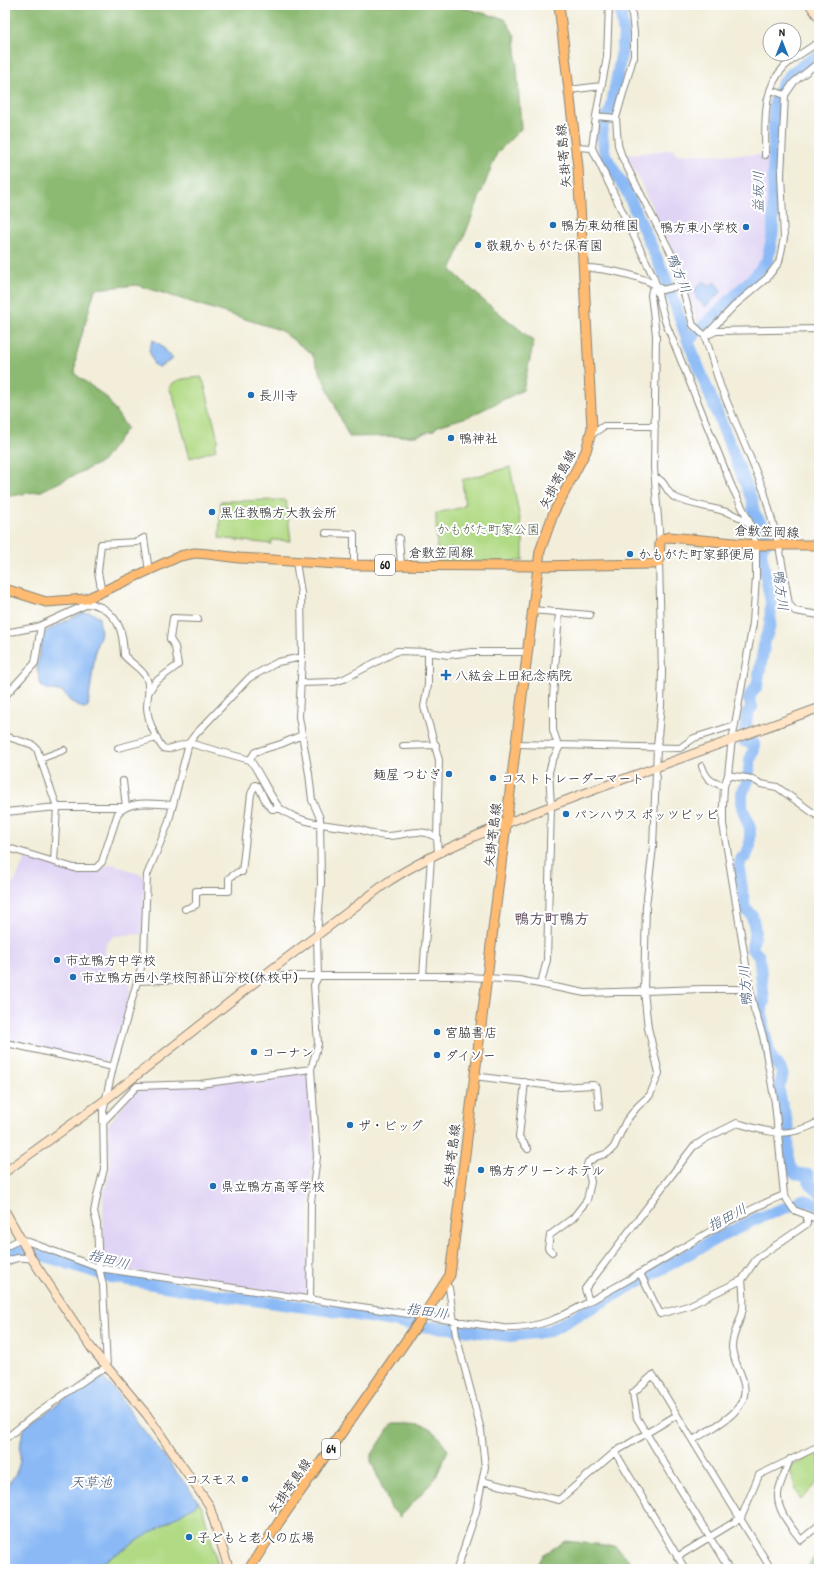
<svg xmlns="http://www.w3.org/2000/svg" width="824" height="1574" viewBox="0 0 824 1574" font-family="'Patrick Hand','Klee One',sans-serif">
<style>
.built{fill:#e0d4f4}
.green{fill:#b1da84;stroke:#667b50}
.forest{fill:#8cba72;stroke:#546b47}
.water{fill:#8ab9f5;stroke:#536a88}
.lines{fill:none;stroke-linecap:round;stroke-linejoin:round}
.river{stroke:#8ab9f5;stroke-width:12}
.street-casing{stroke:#87857b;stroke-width:8}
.secondary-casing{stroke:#87857b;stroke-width:10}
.primary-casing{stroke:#87857b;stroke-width:11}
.street{stroke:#fff;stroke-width:6}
.secondary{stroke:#ffe4c6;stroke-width:8}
.primary{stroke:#febb71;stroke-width:9}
.poi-dot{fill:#1f6fb2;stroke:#fff;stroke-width:1.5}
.labels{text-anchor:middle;stroke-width:4;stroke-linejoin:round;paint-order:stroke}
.shield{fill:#fff;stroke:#606060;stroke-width:1}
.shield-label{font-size:12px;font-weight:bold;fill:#1c1c1c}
.street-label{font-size:13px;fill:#1c1c1c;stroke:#fff}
.poi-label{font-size:13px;fill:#1c1c1c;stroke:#fff;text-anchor:start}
.park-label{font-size:13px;fill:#505e40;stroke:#fff}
.water-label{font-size:14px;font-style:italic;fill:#485b73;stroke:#fff}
.quarter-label{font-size:15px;font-weight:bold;fill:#5e4d5c;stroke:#fff}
</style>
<rect width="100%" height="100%" fill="#fff"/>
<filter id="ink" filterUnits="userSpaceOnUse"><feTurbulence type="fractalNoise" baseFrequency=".025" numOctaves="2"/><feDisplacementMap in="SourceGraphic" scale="8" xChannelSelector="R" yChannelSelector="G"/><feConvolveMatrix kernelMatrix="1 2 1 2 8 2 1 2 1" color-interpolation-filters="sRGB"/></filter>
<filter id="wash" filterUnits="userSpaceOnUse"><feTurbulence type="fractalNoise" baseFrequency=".012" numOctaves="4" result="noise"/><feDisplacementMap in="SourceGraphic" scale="16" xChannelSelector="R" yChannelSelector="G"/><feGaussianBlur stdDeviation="0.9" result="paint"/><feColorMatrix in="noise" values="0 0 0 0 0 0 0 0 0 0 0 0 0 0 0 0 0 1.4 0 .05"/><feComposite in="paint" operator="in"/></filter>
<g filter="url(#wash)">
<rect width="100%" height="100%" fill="#f2eeda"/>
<!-- built -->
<path class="built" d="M674,149L675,154L770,155L771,254L749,280L698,324L677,260L629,158L625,155Z
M26,857L54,865L97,869L113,864L144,876V934L114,936L106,944L105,953L111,966L118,975L130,983L131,989L124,1018L110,1060L98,1061L5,1040V890L7,889L11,883H14Z
M305,1071L309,1075L314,1147L310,1195L307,1297L104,1267L103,1196L109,1173L110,1159L108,1125L137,1088Z"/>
<!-- green -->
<path class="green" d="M201,377L204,383L218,440L215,445L216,450L190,458L173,396L169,388C175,377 189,379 201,377Z
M510,467L523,535V561L437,563L436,513L460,508L465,505L462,480Z
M286,500L291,541L272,540L271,544L219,538L221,501Z
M819,1451V1481L800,1500L789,1468Z
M198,1501L203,1509L219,1569H90Z"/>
<!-- forest -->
<path class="forest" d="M5,5H453L505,19L515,36L521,129L497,153L451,270L483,300L534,341L523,390L470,416L438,426L434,430L415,436L349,437L312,354L280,330L137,285L95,289L76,356L75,374L106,397L127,428L102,462L41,491L5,497Z
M392,1424C422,1424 431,1423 448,1450L435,1479L400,1517L391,1508L371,1461V1456Z
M566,1541L615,1546L637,1569H535L544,1554Z
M819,1550V1569H809L810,1563Z"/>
<!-- water -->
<path class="water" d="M703,281L709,287L714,282L722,291L705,307L696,298L697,295L693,291Z
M153,340L161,345L173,359L159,367L154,365L149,350Z
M90,612L99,617L101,633L96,647L88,706L85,709L70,701L63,692L54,690H48L41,686L37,668L43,633L81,613Z
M102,1378C119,1390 129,1412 142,1428C161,1452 180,1476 198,1501L197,1504L92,1569H5V1487C31,1462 12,1448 27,1425L93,1380Z"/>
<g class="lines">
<!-- river -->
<path class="river" d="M619,5L624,33L622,50L611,109L603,125L602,136L605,155L627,192L665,277L688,341L752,500L754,513L764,527L767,542L761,548L762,558L771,601L770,626L765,640L757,686L750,695L749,700L752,707L747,714L744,741L754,744V750L750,760L748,781L742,793V807L750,828V846L746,856L741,859L739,869L745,909L752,915L755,930L752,949L759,956L764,1002C758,1013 767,1046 772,1058C774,1064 781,1066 782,1073C784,1079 778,1084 779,1090C780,1103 787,1116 788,1129C789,1144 786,1159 794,1173L808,1175L810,1184L819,1192
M688,341L756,275L768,259L773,231L774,107C780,77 795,70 819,55
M5,1254L12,1250L45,1256L111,1277L224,1296L327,1310L428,1327L449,1328L510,1336L549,1331L712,1241L756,1219L798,1203L800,1200H805L819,1206"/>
</g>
</g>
<g filter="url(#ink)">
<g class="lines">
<defs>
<path id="street" d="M609,5L607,57L596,116L592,148L654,278L665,321L732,487L749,521L756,545V577L753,623L731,747L728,775L724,786L723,805V824L750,989L754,1009L763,1036L775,1103L784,1195L794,1210L819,1220
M631,5L634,33V57
M634,58V55L616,118L618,145L622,157L674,259L693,325L705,336L720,385L764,491L779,546L789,604L795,611L819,615
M569,90L601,86
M771,90L785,95
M596,116L616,118
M576,147L592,148
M765,155C766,124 761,91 784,67C794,57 807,50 819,42
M584,268C604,268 647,276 662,290L682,285
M657,285L652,290L651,295L656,335L654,468L660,543
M710,334L716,331L819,329
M705,336L735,305L767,278L779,262L784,238L781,175L785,95L794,82L819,62
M591,435L604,426H655
M655,477C665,480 666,492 674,497C697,509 729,506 749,524
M326,533L354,534V565
M399,538L401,565
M296,562L301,593L302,657L299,717L309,774L312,800L320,818L321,884L317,935L318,977L314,985L318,1044L311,1069L317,1157L311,1202L310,1300
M102,593L98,572L101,544L137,542L144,538L149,571
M86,599C91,605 97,605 103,608C121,620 123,635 124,655C130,663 140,667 146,677C151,687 147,697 147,708C148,720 155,738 163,748L168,749L189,743L250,760C259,771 273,803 281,809C302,825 332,825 357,829C367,831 376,836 387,836C405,836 420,826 437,838L438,853
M532,610L590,615
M5,633L37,627L90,603
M428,652V685L424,707L439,760L437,838
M300,683L334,682L344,679L397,651L428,652L448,655L472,652H527
M149,692L155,682L178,665L175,647L170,639L173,618L198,619
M5,696L35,663L41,626
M5,736L33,745L37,749L57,807L54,862
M516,744L680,748L694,738L735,725
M403,746L436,745
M118,748L157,738
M40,759L64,750
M250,760L255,752L281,744L302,735
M702,766C706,779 711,782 724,786
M728,775L752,779L761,784L777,787L819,817
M123,781L126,807
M5,812L57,807H124
M5,847L74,868H96L102,862L118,813C132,799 155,804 173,805
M185,909L196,905V891H229V878L238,872H242L251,794L255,785L258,786L267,804L272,809H279
M423,976L431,857
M137,981L263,976H452L519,980L585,993L703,989H750
M541,983L547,960L551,806L549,772L552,761L559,748L553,730V698L559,612
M5,1045L11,1044L113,1067
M474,1076L560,1087L593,1085L597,1087L599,1107
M525,1082L519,1137L528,1149
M103,1122L137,1086L200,1084L311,1069
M5,1247L21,1239L99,1268L503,1328C547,1330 575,1309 612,1289C669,1258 723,1219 784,1195
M552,1252L548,1248L550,1235L573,1218L587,1200L591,1182L587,1165L588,1162L596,1157L608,1153L614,1147L626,1121L637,1107L650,1095L659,1073L648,1028L644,991L646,906L653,847L657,747L661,705L662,672L659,562
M5,1263C14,1257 21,1257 32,1259
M640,1273L660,1314L688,1306L742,1280L757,1258L807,1224V1216
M445,1284L449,1288L456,1335L481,1430L485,1467L476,1512L457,1569
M589,1301L585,1289L693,1147L705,1139L737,1123C771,1133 786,1139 819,1122
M677,1415L653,1375L633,1393L637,1418L729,1569
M5,1439L31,1418L96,1372L107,1368L103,1285L99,1268L97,1224L94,1212L97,1196L104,1169L103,1111L113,1067L144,957L147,875L168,824L189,743L194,736L249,678L278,662L302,657
M693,1440C711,1428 750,1412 744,1385C742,1372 732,1359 732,1347C732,1333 741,1322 743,1308C744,1299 743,1289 742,1280
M615,1452L685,1569
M790,1459C787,1469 778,1486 778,1495C777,1511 792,1528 801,1540L819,1525
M482,1481L559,1500L615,1452L677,1415L771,1569
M677,1557L741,1518L759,1475L819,1446"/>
<path id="secondary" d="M810,5L819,18
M5,1172L105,1100L263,976L389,881C448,843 515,820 580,795C659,766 739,737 819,708
M5,1211L32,1259L92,1349L147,1415L209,1505L229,1569"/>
<path id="primary" d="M5,589L46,602L86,599L180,556L195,553L208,554L239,558L354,565L532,566L654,564L659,562L660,543L662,539L669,537L756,545H819
M249,1569L279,1522L424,1315L450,1275L540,551L554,512L586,451L592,428L578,167L559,5"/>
</defs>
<!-- street casing -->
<use href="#street" class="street-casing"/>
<!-- secondary casing -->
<use href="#secondary" class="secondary-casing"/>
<!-- primary casing -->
<use href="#primary" class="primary-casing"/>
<!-- street -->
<use href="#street" class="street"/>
<!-- secondary -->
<use href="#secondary" class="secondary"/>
<!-- primary -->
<use href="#primary" class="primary"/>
</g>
</g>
<!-- markers -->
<g class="poi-dot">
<circle cx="553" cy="225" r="4"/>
<circle cx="746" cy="227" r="4"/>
<circle cx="478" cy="245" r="4"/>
<circle cx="251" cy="395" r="4"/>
<circle cx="451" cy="438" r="4"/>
<circle cx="212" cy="512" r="4"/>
<circle cx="630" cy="554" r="4"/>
<path d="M444 669h4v4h4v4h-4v4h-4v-4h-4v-4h4z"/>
<circle cx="449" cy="774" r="4"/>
<circle cx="493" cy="778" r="4"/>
<circle cx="566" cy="814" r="4"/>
<circle cx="57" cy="960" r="4"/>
<circle cx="73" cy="977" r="4"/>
<circle cx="437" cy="1032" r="4"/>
<circle cx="254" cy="1052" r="4"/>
<circle cx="437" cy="1055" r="4"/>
<circle cx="350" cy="1125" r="4"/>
<circle cx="481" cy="1170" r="4"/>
<circle cx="213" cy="1186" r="4"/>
<circle cx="245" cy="1479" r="4"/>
<circle cx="189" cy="1537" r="4"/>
</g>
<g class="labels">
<!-- shield labels -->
<g class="shield">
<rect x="375" y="555" width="20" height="20" rx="3"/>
<rect x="322" y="1439" width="18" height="20" rx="3"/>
</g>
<g class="shield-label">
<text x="385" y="569">60</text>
<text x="331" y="1453">64</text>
</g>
<!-- street labels -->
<g class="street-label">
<text transform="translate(563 156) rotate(-95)" y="5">矢掛寄島線</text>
<text transform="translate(557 479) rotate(-63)" y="5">矢掛寄島線</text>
<text transform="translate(767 531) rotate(2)" y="5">倉敷笠岡線</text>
<text x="441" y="557">倉敷笠岡線</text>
<text transform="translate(492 835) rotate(-83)" y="5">矢掛寄島線</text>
<text transform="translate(451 1156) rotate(-83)" y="5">矢掛寄島線</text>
<text transform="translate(289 1486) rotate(-55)" y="5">矢掛寄島線</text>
</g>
<!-- poi labels -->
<g class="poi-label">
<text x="561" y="230">鴨方東幼稚園</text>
<text x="738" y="232" text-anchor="end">鴨方東小学校</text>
<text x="486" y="250">敬親かもがた保育園</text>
<text x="259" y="400">長川寺</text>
<text x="459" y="443">鴨神社</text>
<text x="220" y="517">黒住教鴨方大教会所</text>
<text x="638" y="559">かもがた町家郵便局</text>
<text x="455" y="680">八紘会上田紀念病院</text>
<text x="441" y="779" text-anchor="end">麺屋 つむぎ</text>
<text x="501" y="783">コストトレーダーマート</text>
<text x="574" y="819">パンハウス ポッツピッピ</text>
<text x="65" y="965">市立鴨方中学校</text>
<text x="81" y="982">市立鴨方西小学校阿部山分校(休校中)</text>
<text x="445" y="1037">宮脇書店</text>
<text x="262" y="1057">コーナン</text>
<text x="445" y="1060">ダイソー</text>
<text x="358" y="1130">ザ・ビッグ</text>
<text x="489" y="1175">鴨方グリーンホテル</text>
<text x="221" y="1191">県立鴨方高等学校</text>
<text x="237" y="1484" text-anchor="end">コスモス</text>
<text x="197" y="1542">子どもと老人の広場</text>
</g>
<!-- park labels -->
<g class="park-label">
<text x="488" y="534">かもがた町家公園</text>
</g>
<!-- water labels -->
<g class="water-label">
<text transform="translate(758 192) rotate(-89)" y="5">益坂川</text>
<text transform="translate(679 273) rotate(67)" y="5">鴨方川</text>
<text transform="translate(781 590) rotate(83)" y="5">鴨方川</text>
<text transform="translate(745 986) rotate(-94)" y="5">鴨方川</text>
<text transform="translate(727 1217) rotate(-28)" y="5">指田川</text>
<text transform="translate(109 1259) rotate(15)" y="5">指田川</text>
<text transform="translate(427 1311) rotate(8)" y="5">指田川</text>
<text x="91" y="1487">天草池</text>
</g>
<!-- quarter labels -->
<g class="quarter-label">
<text x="552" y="924">鴨方町鴨方</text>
</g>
</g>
<!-- margin -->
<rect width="824" height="1574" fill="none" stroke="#fff" stroke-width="20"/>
<!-- north arrow -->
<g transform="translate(782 42)"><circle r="19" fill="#ffffff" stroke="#a4a4a4"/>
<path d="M0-3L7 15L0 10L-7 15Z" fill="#1f6fb2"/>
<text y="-6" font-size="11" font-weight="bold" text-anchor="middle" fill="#1c1c1c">N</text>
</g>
</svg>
